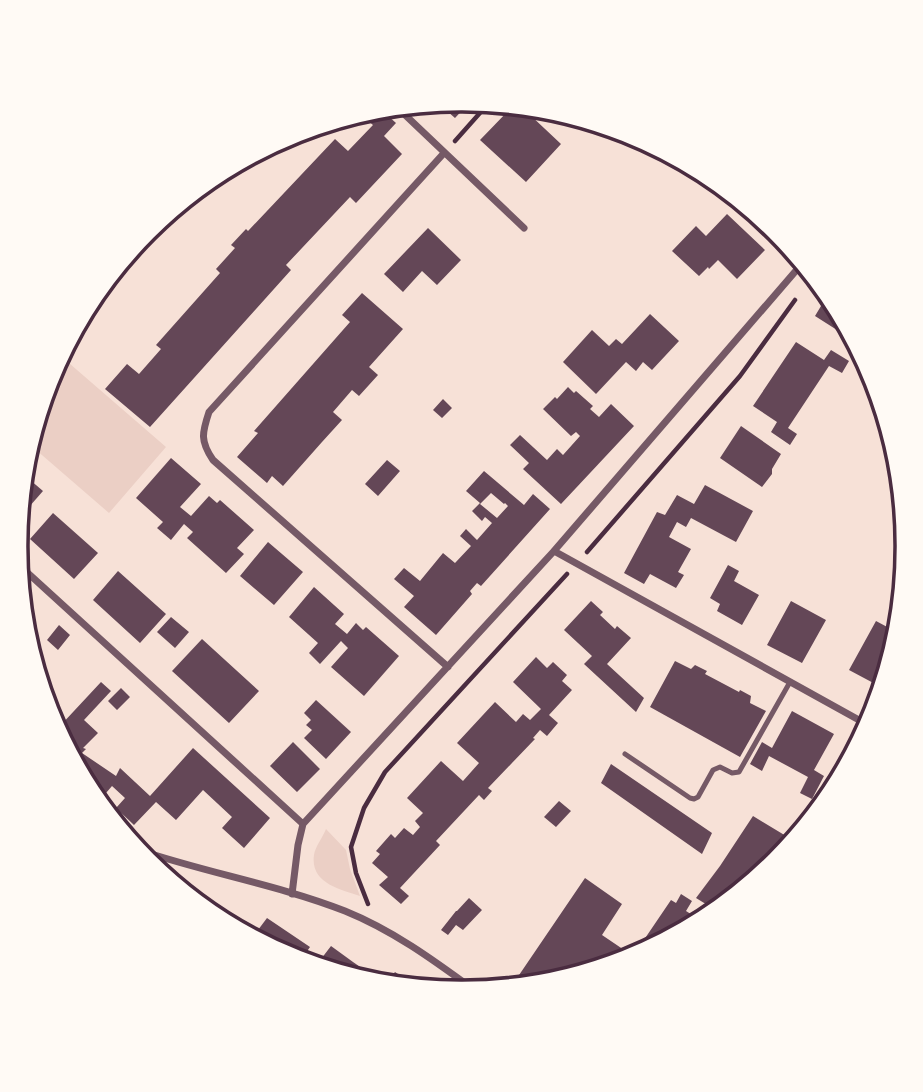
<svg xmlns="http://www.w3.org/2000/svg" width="923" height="1092" viewBox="0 0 923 1092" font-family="Cabin,sans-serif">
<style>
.green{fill:#ebcfc5}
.building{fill:#644757;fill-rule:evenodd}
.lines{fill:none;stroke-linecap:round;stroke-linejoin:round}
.path{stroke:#4a2c40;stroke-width:4.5}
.service{stroke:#755966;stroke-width:5}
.minor{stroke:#755966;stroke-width:7}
.rim{fill:none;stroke:#4a2c40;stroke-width:3.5}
</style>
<rect width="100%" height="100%" fill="#f7e1d7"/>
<!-- green -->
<path class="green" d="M62,357L166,447L109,513L35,449L50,375Z
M326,829L346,850L350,869L360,896C339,889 310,883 314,855C315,847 323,837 326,829Z"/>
<!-- building -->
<path class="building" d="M462,100L470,102L455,118L440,105Z
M509,110L528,113L561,144L526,182L480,140Z
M387,115L396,123L384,136L402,154L356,203L350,197L286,265L291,270L150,427L105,389L127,364L139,374L161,349L156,345L220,273L216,269L235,248L231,245L246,229L248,231L335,139L348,151L373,125L367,120L368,119Z
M727,214L765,250L737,279L718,260L709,269L708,267L699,276L672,251L696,226L706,236Z
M428,228L461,260L437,285L422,271L403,292L384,274Z
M111,283L115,287L104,299L102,297Z
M362,293L403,329L369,367L378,375L359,396L352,390L333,412L342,420L322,442L283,486L272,476L267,483L237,457L258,433L254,431L350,322L342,315Z
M824,301L848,337L815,316Z
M650,314L679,341L652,370L643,362L636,371L626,362L596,394L563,362L592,330L609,346L616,339L622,344Z
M796,342L824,360L831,350L849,361L842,373L829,366L788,428L797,434L790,445L771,432L777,422L753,406Z
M568,387L574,393L576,391L593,406L590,409L599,417L611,404L634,426L561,504L523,469L529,463L510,445L520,435L547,460L557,449L563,455L580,436L576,432L571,436L543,409L555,397L557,399Z
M443,399L452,408L442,418L433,410Z
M741,426L781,454L772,469V474L762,487L720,458Z
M171,458L201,484L180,507L191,516L209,496L217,503L220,500L254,530L237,548L244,554L226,573L187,538L193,532L184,524L171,540L157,528L163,522L136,498Z
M387,460L400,471L378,496L365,484Z
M484,471L524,505L533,494L550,509L481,586L477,583L470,591L472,594L436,635L404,607L414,596L394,579L404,568L420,581L443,553L455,563L471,546L460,536L466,529L477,540L492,523L485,517L482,521L472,511L480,503L466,491ZM491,493L504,504L505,503L508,506L497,518L480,504Z
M29,479L43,491L22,515L25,498Z
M705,485L753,511L736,542L691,518L686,527L677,522L669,537L691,549L678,572L684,575L676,588L650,574L644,584L624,573L657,512L665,515L677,495L694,504Z
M53,513L98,553L74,579L30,539Z
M268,542L303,572L274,605L240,576Z
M728,565L739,571L734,581L759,595L742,625L717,611L720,604L710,598Z
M118,571L166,614L140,643L93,600Z
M314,587L344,614L335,624L347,634L356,623L363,630L366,627L399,656L364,696L331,667L348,648L341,641L320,664L309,653L318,643L289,617Z
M591,601L603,612L600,615L615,629L617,626L631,638L607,664L644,698L636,712L584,664L592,656L564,630Z
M791,601L826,620L802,663L767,645Z
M171,617L189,632L175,648L157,632Z
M876,621L891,629L879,686L849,670Z
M59,625L70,635L58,650L47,640Z
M202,639L259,691L229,723L172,671Z
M536,657L547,668L553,662L567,675L562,681L572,690L549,715L558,723L547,736L540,730L533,738L535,739L488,788L492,791L484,800L479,795L436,841L440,845L400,888L409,896L401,904L379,885L388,877L372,863L380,854L376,851L391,834L395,838L404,828L413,835L420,827L415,821L423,813L407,798L441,761L463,781L479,763L457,743L495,702L516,722L523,714L530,720L541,709L513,682Z
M675,661L691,669L695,665L707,671L705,674L739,692L740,690L751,696L750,703L766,711L740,757L650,707Z
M101,682L111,691L84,720L98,733L83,748L86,749L82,753L116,776L120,768L150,796L193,748L270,818L244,848L222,828L232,817L203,790L176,820L156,802L134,825L116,808L125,798L112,786L106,793L101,790L100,792L61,734L65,729L60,726Z
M121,688L130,697L117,710L108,701Z
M316,700L351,732L326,759L304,738L312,730L306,725L311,720L304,713Z
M792,711L834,734L814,770L824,776L812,799L800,793L808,777L769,756L762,771L750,764L762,742L772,748Z
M293,742L320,769L297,792L270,766Z
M611,764L712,833L702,854L601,783Z
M559,801L571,811L556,827L544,817Z
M753,816L791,839L775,862L709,906L696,898L720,866Z
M585,878L622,904L602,935L633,956L671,900L676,903L681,894L692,901L686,911L694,916L632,958L515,981Z
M469,898L482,910L463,930L456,925L448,935L441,930L456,911H457Z
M267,918L310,947L301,960L291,958L255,934Z
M331,946L353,962L369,973L318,963Z
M395,972L408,981L390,978Z"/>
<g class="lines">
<!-- path -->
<path class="path" d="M455,141L487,105
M587,552L740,376L795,300
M368,904L356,873L351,847L364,808L385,772L567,574"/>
<!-- service -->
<path class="service" d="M625,754L690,798L694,799L698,797L713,770L720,767L732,773L739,772L790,682"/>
<!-- minor -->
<path class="minor" d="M402,112L524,228
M444,153L209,412C202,433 200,441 213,460L448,667
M554,551L868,725
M19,565L303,824
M139,850C207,873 279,885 345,911C392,930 432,959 473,989
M292,894L298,845L303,824L554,551L800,266"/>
</g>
<!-- crop -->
<path d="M0 0H923V1092H0ZM461 112H462A433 433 0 0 1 895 545V547A433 433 0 0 1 462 980H461A433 433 0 0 1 28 547V545A433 433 0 0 1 461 112Z" fill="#fffaf5" fill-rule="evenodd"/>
<path class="rim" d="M461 112H462A433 433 0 0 1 895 545V547A433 433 0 0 1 462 980H461A433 433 0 0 1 28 547V545A433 433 0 0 1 461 112Z"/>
</svg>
